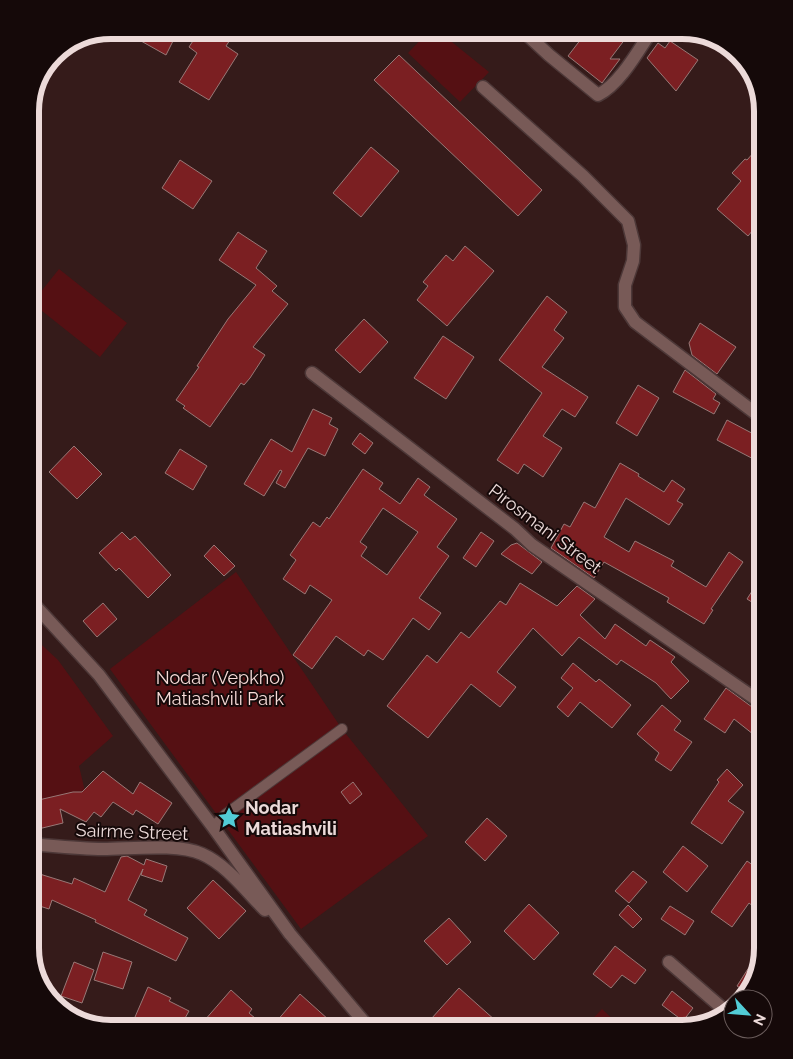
<svg xmlns="http://www.w3.org/2000/svg" width="793" height="1059" viewBox="0 0 793 1059" font-family="Raleway,sans-serif">
<style>
.green{fill:#551013}
.building{fill:#7b1f22;stroke:#987876;fill-rule:evenodd}
.lines{fill:none;stroke-linecap:round;stroke-linejoin:round}
.pedestrian-casing{stroke:#4d3838;stroke-width:12}
.minor-casing{stroke:#4d3838;stroke-width:15}
.pedestrian{stroke:#785a57;stroke-width:10}
.minor{stroke:#785a57;stroke-width:12}
.labels{text-anchor:middle;stroke-width:4;stroke-linejoin:round;paint-order:stroke}
.street-label{font-size:18px;fill:#ecdad9;stroke:#150909}
.park-label{font-size:18px;fill:#f7dbd8;stroke:#150909}
.poi-label{font-size:18px;font-weight:bold;fill:#ecdad9;stroke:#150909;text-anchor:start}
.rim{fill:none;stroke:#ecdad9;stroke-width:6}
</style>
<rect width="100%" height="100%" fill="#351b1a"/>
<!-- green -->
<path class="green" d="M430,30H437L489,72L460,102L408,53Z
M59,269L127,323L100,357L32,303Z
M236,572L342,729L428,836L301,929L110,669Z
M30,634L58,660L113,736L79,766L88,804L30,806Z
M602,1009L623,1029H583Z"/>
<!-- building -->
<path class="building" d="M147,30H152L173,41L166,55L141,41Z
M200,30H214L230,40L226,46L238,54L209,100L179,82L197,53L189,47Z
M588,30H632L610,59H620L602,83L568,56Z
M670,41L698,60L676,91L647,58L658,43L665,48Z
M399,55L542,190L518,216L374,80Z
M763,142V218L748,236L717,209L741,181L732,173L745,159L747,160Z
M371,147L399,171L361,217L333,193Z
M180,160L212,181L193,209L162,188Z
M238,232L267,251L256,268L277,286L272,291L288,304L253,347L265,355L250,378L244,385L241,383L210,427L183,408L185,406L176,400L199,367L197,366L228,319L256,285L219,260Z
M465,246L494,271L447,326L417,300L428,286L423,282L446,255L453,261Z
M547,296L567,312L554,330L564,338L542,367L588,397L575,417L562,409L543,436L562,448L543,477L524,464L518,474L497,460L542,393L499,360Z
M364,319L388,342L360,373L335,350Z
M700,323L736,347L717,374L692,355L689,343Z
M443,336L474,357L446,399L414,378Z
M685,370L716,394L713,399L720,403L714,414L673,392Z
M638,385L659,398L637,436L616,423Z
M313,409L332,418L329,424L338,429L325,456L308,448L285,488L276,483L282,471L280,470L264,496L244,484L271,439L292,452Z
M727,420L763,439V464L717,440Z
M360,433L373,443L365,454L352,444Z
M74,446L102,474L77,499L49,472Z
M180,449L207,466L193,490L165,473Z
M620,463L639,474L638,476L664,492L672,480L685,489L677,501L683,504L669,525L626,498L604,537L629,552L635,541L674,561L671,566L706,587L729,552L743,562L711,609L713,610L704,624L667,602L669,598L604,562L594,578L551,548L564,524L570,527L584,502L595,508Z
M363,469L383,483L379,489L400,504L418,478L430,487L424,495L457,519L437,547L449,556L419,598L441,613L429,630L413,618L383,660L368,650L364,656L336,636L312,669L293,655L332,600L310,585L305,594L283,579L296,560L290,555L313,522L320,527L327,517L329,519ZM383,508L418,532L387,575L361,556L367,547L360,542Z
M122,532L130,540L135,536L171,575L148,598L119,568L116,571L99,553Z
M481,532L494,541L476,567L463,558Z
M517,543L542,562L532,574L501,554L511,545Z
M214,545L235,566L224,576L204,556Z
M763,574V609L747,599Z
M520,583L557,606L577,586L595,599L580,615L605,639L615,624L646,646L650,640L675,657L671,662L689,681L671,699L656,683L621,660L617,665L579,637L562,656L533,628L497,672L516,687L500,707L471,684L428,738L387,706L427,655L437,663L461,632L469,638L500,601L506,605Z
M103,603L117,619L97,637L83,621Z
M573,663L596,682L599,679L631,705L612,728L580,702L568,717L557,707L573,688L561,678Z
M726,688L763,715V742L734,719L725,733L704,719Z
M662,705L681,721L674,730L692,742L671,771L655,760L659,753L637,734Z
M727,769L743,785L728,801L744,812L722,844L691,823L719,782L717,780Z
M103,771L133,794L140,782L172,803L158,824L136,810L133,815L113,802L101,817L94,812L86,822L60,809L63,823L30,831V802L73,792H82Z
M353,782L362,794L350,804L341,792Z
M487,818L507,836L485,861L465,842Z
M683,846L708,866L687,892L663,872Z
M127,856L144,865L146,859L167,866L162,882L141,875L143,869L128,900L147,910L144,915L188,938L176,961L95,922L96,920L52,900L49,909L30,903V871L72,884L74,878L105,892L121,857Z
M747,861L763,872V914L749,903L732,927L711,912Z
M633,871L647,882L629,903L615,891Z
M213,880L246,911L219,939L187,908Z
M529,904L559,933L534,960L504,931Z
M628,905L642,919L633,928L619,915Z
M670,906L694,921L685,935L661,919Z
M449,918L471,942L447,965L424,941Z
M615,946L646,970L635,984L622,975L611,988L593,974Z
M760,950L762,951L752,989L748,993L737,986Z
M103,952L132,962L123,989L94,980Z
M74,962L94,970L82,1003L61,996Z
M148,987L171,998L169,1001L189,1011L179,1029H174L160,1022L158,1028L135,1017Z
M459,988L505,1029H422Z
M231,990L252,1009L249,1013L268,1029H213L204,1021Z
M672,991L693,1008L683,1021L662,1005Z
M300,994L329,1020L321,1029H270Z"/>
<g class="lines">
<defs>
<path id="pedestrian" d="M213,827L226,814L342,729"/>
<path id="minor" d="M522,30L549,55L598,95C620,84 638,51 652,30
M483,87L583,176L628,221L634,245L633,261L625,285V307L635,322L763,419
M312,373L515,529L532,545L763,704
M30,600L99,675L213,827L290,934L370,1029
M30,844C54,846 79,849 103,849C130,849 178,843 202,854C227,865 246,891 265,910
M669,962L729,1014"/>
</defs>
<!-- pedestrian casing -->
<use href="#pedestrian" class="pedestrian-casing"/>
<!-- minor casing -->
<use href="#minor" class="minor-casing"/>
<!-- pedestrian -->
<use href="#pedestrian" class="pedestrian"/>
<!-- minor -->
<use href="#minor" class="minor"/>
</g>
<!-- icons -->
<defs>
<symbol id="sight-bare" viewBox="-9 -9 18 18"><path d="M0-6L1.8-2.2L6-1.7L2.9 1.2L3.7 5.4L0 3.3L-3.7 5.4L-2.9 1.2L-6-1.7L-1.8-2.2Z" fill="#52ccd6" stroke="#150909" stroke-width="2.5" paint-order="stroke"/></symbol>
</defs>
<g fill-rule="evenodd">
<use href="#sight-bare" x="213" y="802" width="32" height="32"/>
</g>
<g class="labels">
<!-- street labels -->
<g class="street-label">
<text transform="translate(545 529) rotate(37)" y="6">Pirosmani Street</text>
<text transform="translate(132 832) rotate(2)" y="6">Sairme Street</text>
</g>
<!-- park labels -->
<g class="park-label">
<text x="220" y="684">Nodar (Vepkho)<tspan x="220" dy="21">Matiashvili Park</tspan></text>
</g>
<!-- poi labels -->
<g class="poi-label">
<text x="245" y="814">Nodar<tspan x="245" dy="21">Matiashvili</tspan></text>
</g>
</g>
<!-- crop -->
<path d="M0 0H793V1059H0ZM111 39H682A72 72 0 0 1 754 111V948A72 72 0 0 1 682 1020H111A72 72 0 0 1 39 948V111A72 72 0 0 1 111 39Z" fill="#150909" fill-rule="evenodd"/>
<path class="rim" d="M111 39H682A72 72 0 0 1 754 111V948A72 72 0 0 1 682 1020H111A72 72 0 0 1 39 948V111A72 72 0 0 1 111 39Z"/>
<!-- north arrow -->
<g transform="translate(748 1014) rotate(116)"><circle r="24" fill="#150909" stroke="#6b5d5c"/>
<path d="M0-4L9 19L0 12L-9 19Z" fill="#52ccd6"/>
<text y="-8" font-size="14" font-weight="bold" text-anchor="middle" fill="#ecdad9">N</text>
</g>
</svg>
